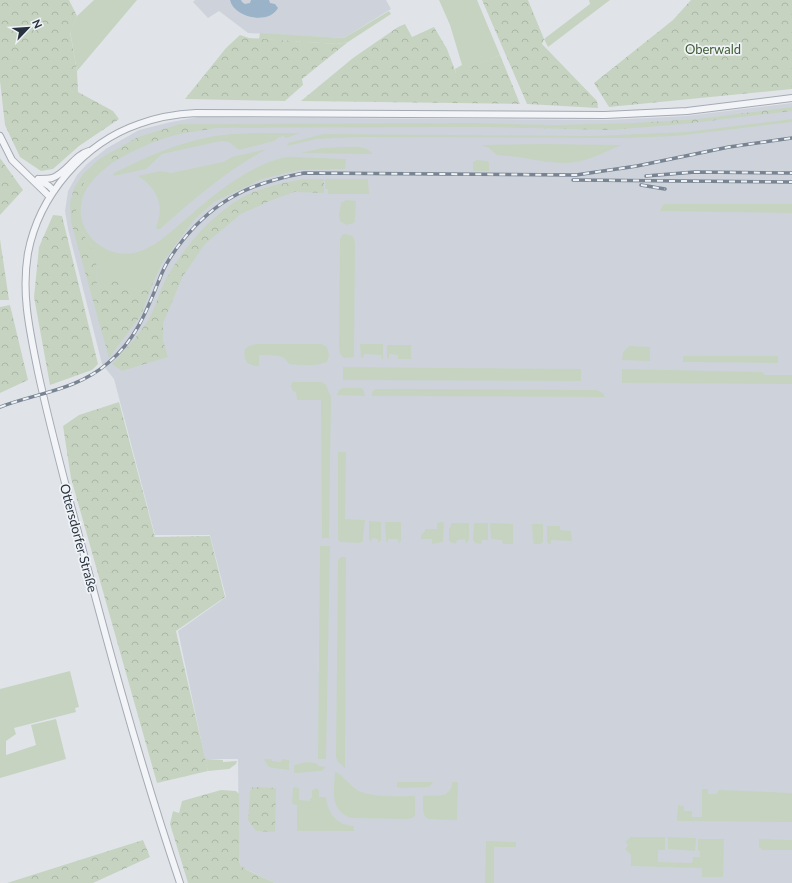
<svg xmlns="http://www.w3.org/2000/svg" width="792" height="883" viewBox="0 0 792 883" font-family="Lato,sans-serif">
<style>
.built{fill:#ced3db}
.green{fill:#c6d3c1}
.forest{fill:url(#forest-crowns)}
.water{fill:#9ab3c9}
.lines{fill:none;stroke-linecap:round;stroke-linejoin:round}
.minor-casing{stroke:#a5abb3;stroke-width:8}
.minor{stroke:#f2f4f7;stroke-width:6}
.rail-casing{stroke:#798493;stroke-width:3.5}
.rail{stroke:#eff3f6;stroke-width:2;stroke-dasharray:6;stroke-linecap:butt}
.labels{text-anchor:middle;stroke-width:3.5;stroke-linejoin:round;paint-order:stroke}
.park-label{font-size:13px;fill:#3f5c35;stroke:#eff3f6}
.street-label{font-size:13px;fill:#283240;stroke:#eff3f6}
</style>
<defs>
<pattern id="forest-crowns" width="20" height="18" patternUnits="userSpaceOnUse"><rect width="20" height="18" fill="#c6d3c1"/><path d="M2 6a3 3 0 1 1 6 0M12 15a3 3 0 1 1 6 0" fill="none" stroke="#aab6a7"/></pattern>
</defs>
<rect width="100%" height="100%" fill="#e0e4e9"/>
<!-- built -->
<path class="built" d="M195,0H386L391,9L344,38L248,33L219,11L208,18L193,2Z
M792,103V883H275L243,868L240,865L239,856L238,759H205L178,631L226,597L210,535H155L114,379L102,364L68,229L65,211L68,191L77,175L87,164L107,148L139,130L171,122L198,117L608,120L686,116Z"/>
<!-- green -->
<path class="green" d="M94,0H137L77,71L70,31L77,16Z
M439,0H477L500,55L456,74L455,69L462,65L450,25Z
M589,0H610L548,47L544,39L590,4Z
M389,11L391,14L348,42L337,44L259,39L260,33L344,38Z
M792,119V122L676,136L624,138L357,137L316,139L287,146L288,143L324,134L593,136L686,132Z
M300,133L286,138L283,136L279,137L274,141L239,150L229,142L221,141L162,154L146,169L113,176L114,173C144,158 175,144 209,137C238,132 270,133 300,133Z
M542,144L622,145C607,151 592,159 576,162C557,165 537,160 518,157C511,156 504,156 497,155L489,148L481,145Z
M343,147C355,147 365,145 373,154L300,153L323,148Z
M267,149C227,170 194,199 160,229H157L156,227C165,205 157,188 138,176L161,171L171,173L223,162L232,157Z
M296,157L346,159L345,169L299,170L262,179L214,202L193,221L162,263L153,283L141,292L115,281L97,289L96,256L76,221V202L85,181L98,168L110,160L112,163C99,173 86,184 82,200C74,231 104,259 134,253C152,249 167,235 180,224C210,198 240,171 278,159C284,157 290,157 296,157Z
M477,160L487,161L489,162V171H473V162Z
M325,179H368L369,194H328V189H325Z
M346,200L356,201L355,220L354,223L346,225L340,221L339,215L341,203Z
M664,204H792V213L660,211L661,208Z
M345,234L353,236L355,242L354,357L344,358L340,354L339,348L340,240L342,235Z
M256,344H321L327,347L329,355L327,362C315,367 302,365 289,364C284,353 271,356 259,355V366C248,366 243,362 245,349L249,346Z
M360,344H383V359H382L381,355L364,354L363,358L361,357Z
M387,345H411V359H398V355L389,354V359L387,358Z
M629,346L650,347V361L622,360L623,352Z
M683,356H778V363L683,362Z
M343,367L581,369V381L343,380Z
M622,369L762,372L765,375H792V384L622,383Z
M292,382H322L326,385L331,397L329,538H322L321,400H297L296,392L293,391L291,387Z
M343,388H360L363,389L365,396L337,395L339,390Z
M375,389L597,390L603,393L605,397L372,396V392Z
M338,452H346L345,519L365,520L363,538V541L360,543L340,542L338,539Z
M369,521L381,522V540L378,543V539L372,538L371,543L369,539Z
M385,522H401V540L399,544L398,539H388V543L386,541Z
M444,522L443,542L432,544V539H421V535L425,531V529H437V523Z
M451,523H469V539L467,543L466,544L465,539L457,540L456,544L450,542L449,540V529L451,526Z
M474,523H488V540H482L481,544L475,543L473,540Z
M490,523L513,524V544H503L502,540L491,539Z
M532,524H543V542L541,544H534L533,541Z
M547,526H560V530L571,531L572,541L551,540V544H548L547,541Z
M320,546H330L326,759H318V757Z
M341,557H346L345,768L338,762L336,757L338,560Z
M70,671L79,707L75,708L76,712L14,728L16,734L6,741V755L36,745L31,725L56,719L66,759L0,778V689Z
M205,759L223,760V762L237,761L236,764L229,769L208,771Z
M264,759H271L272,761L281,762L282,759L289,760V770L273,768L269,767L264,760Z
M307,762L316,763L319,766L326,767L322,771C312,771 304,773 294,773V765Z
M335,772C341,773 351,787 359,791C374,798 399,796 415,796V815L413,818L407,819L351,818C329,809 334,792 335,772Z
M397,782H433L429,787L401,788L397,787Z
M452,782H458L457,820L429,819L425,817L423,811V796C435,795 452,799 452,782Z
M295,787L299,788V800L310,801V798H312V790H314L315,788L319,790V797H326C328,814 337,825 354,826V831H297V805L292,804L293,788Z
M702,789H708V794H716L719,790L792,793V822L677,821L678,805L684,806V811H692V817H702Z
M631,837H665V850H658V862L692,863L693,857H700V851H698V839H724L723,877H702V869L700,868L631,866V855L625,849L628,845L625,842Z
M668,837L696,838L695,851L668,849Z
M759,839L792,840V850H762L759,847Z
M486,841L516,842V847H494V883H485Z"/>
<!-- forest -->
<path class="forest" d="M0,0H69L77,16L70,32L77,71L78,92L113,111L119,119L79,146L53,169L41,171L20,157L5,125L0,81Z
M482,0H528L544,39L542,44L597,101L598,108L527,104Z
M691,0H792V89L609,107L594,83L673,20Z
M405,24L412,37L434,27L447,49L456,73L500,55L520,104L301,101L353,58L398,27Z
M240,35L249,38L337,44L348,42L302,79L303,85L285,101L185,99L226,48Z
M792,107V111L684,124L611,130L483,127L216,128C201,131 186,132 172,136C151,142 130,152 112,163L110,160L98,168L85,181L76,202V221L96,256L97,289L115,281L141,292L153,283L141,315L109,358L71,222L70,203L74,188L83,174L99,159L138,137L180,124L472,123L554,125L634,123L698,119Z
M0,158L23,190L0,215Z
M303,179H324V193L294,192L272,200L241,214L205,244L183,276L163,323V340L168,357L122,371L112,364C124,351 137,337 147,322C156,308 159,291 167,277C185,246 208,219 239,199C258,188 282,183 303,179Z
M53,215L62,216L98,364L92,370L50,385L34,297L39,247Z
M0,239L9,300H0Z
M10,305L28,380L0,393V307Z
M119,402L155,537L210,536L225,597L176,631L208,771L157,783L71,478L63,426L79,415Z
M253,787L276,788L275,832L256,831L248,820L250,791Z
M221,790L236,791L239,794V856L240,865L247,870L275,883H188L170,824L173,811L179,813L182,801Z
M143,840L150,857L93,883H7Z"/>
<!-- water -->
<path class="water" d="M230,0H241L242,2L245,4L250,3L251,0H269L270,3L275,4L278,8C269,25 234,18 230,0Z"/>
<g class="lines">
<defs>
<path id="minor" d="M0,136L12,160L50,197
M38,179L49,186L54,191
M39,179C43,179 48,179 52,178C67,173 74,155 89,151
M180,883C137,756 103,627 69,498C58,456 47,414 38,372C30,332 21,294 28,253C39,195 84,143 139,124C158,117 177,114 196,113L605,115L687,111L792,98"/>
</defs>
<!-- minor casing -->
<use href="#minor" class="minor-casing"/>
<!-- minor -->
<use href="#minor" class="minor"/>
<defs>
<path id="rail" d="M646,176L695,172L792,173
M573,180L792,182
M641,185L665,189
M0,407C37,393 77,390 108,363C138,338 148,307 162,273C167,261 175,250 183,240C217,198 252,183 304,173L576,175L637,166L729,147L792,138"/>
</defs>
<!-- rail casing -->
<use href="#rail" class="rail-casing"/>
<!-- rail -->
<use href="#rail" class="rail"/>
</g>
<g class="labels">
<!-- park labels -->
<g class="park-label">
<text x="713" y="54">Oberwald</text>
</g>
<!-- street labels -->
<g class="street-label">
<text transform="translate(79 538) rotate(75)" y="5">Ottersdorfer Straße</text>
</g>
</g>
<!-- north arrow -->
<g transform="translate(28 28) rotate(65)" stroke="#eff3f6" stroke-width="3" paint-order="stroke">
<path d="M0-3L7 15L0 10L-7 15Z" fill="#283240"/>
<text y="-6" font-size="11" font-weight="bold" text-anchor="middle" fill="#283240">N</text>
</g>
</svg>
